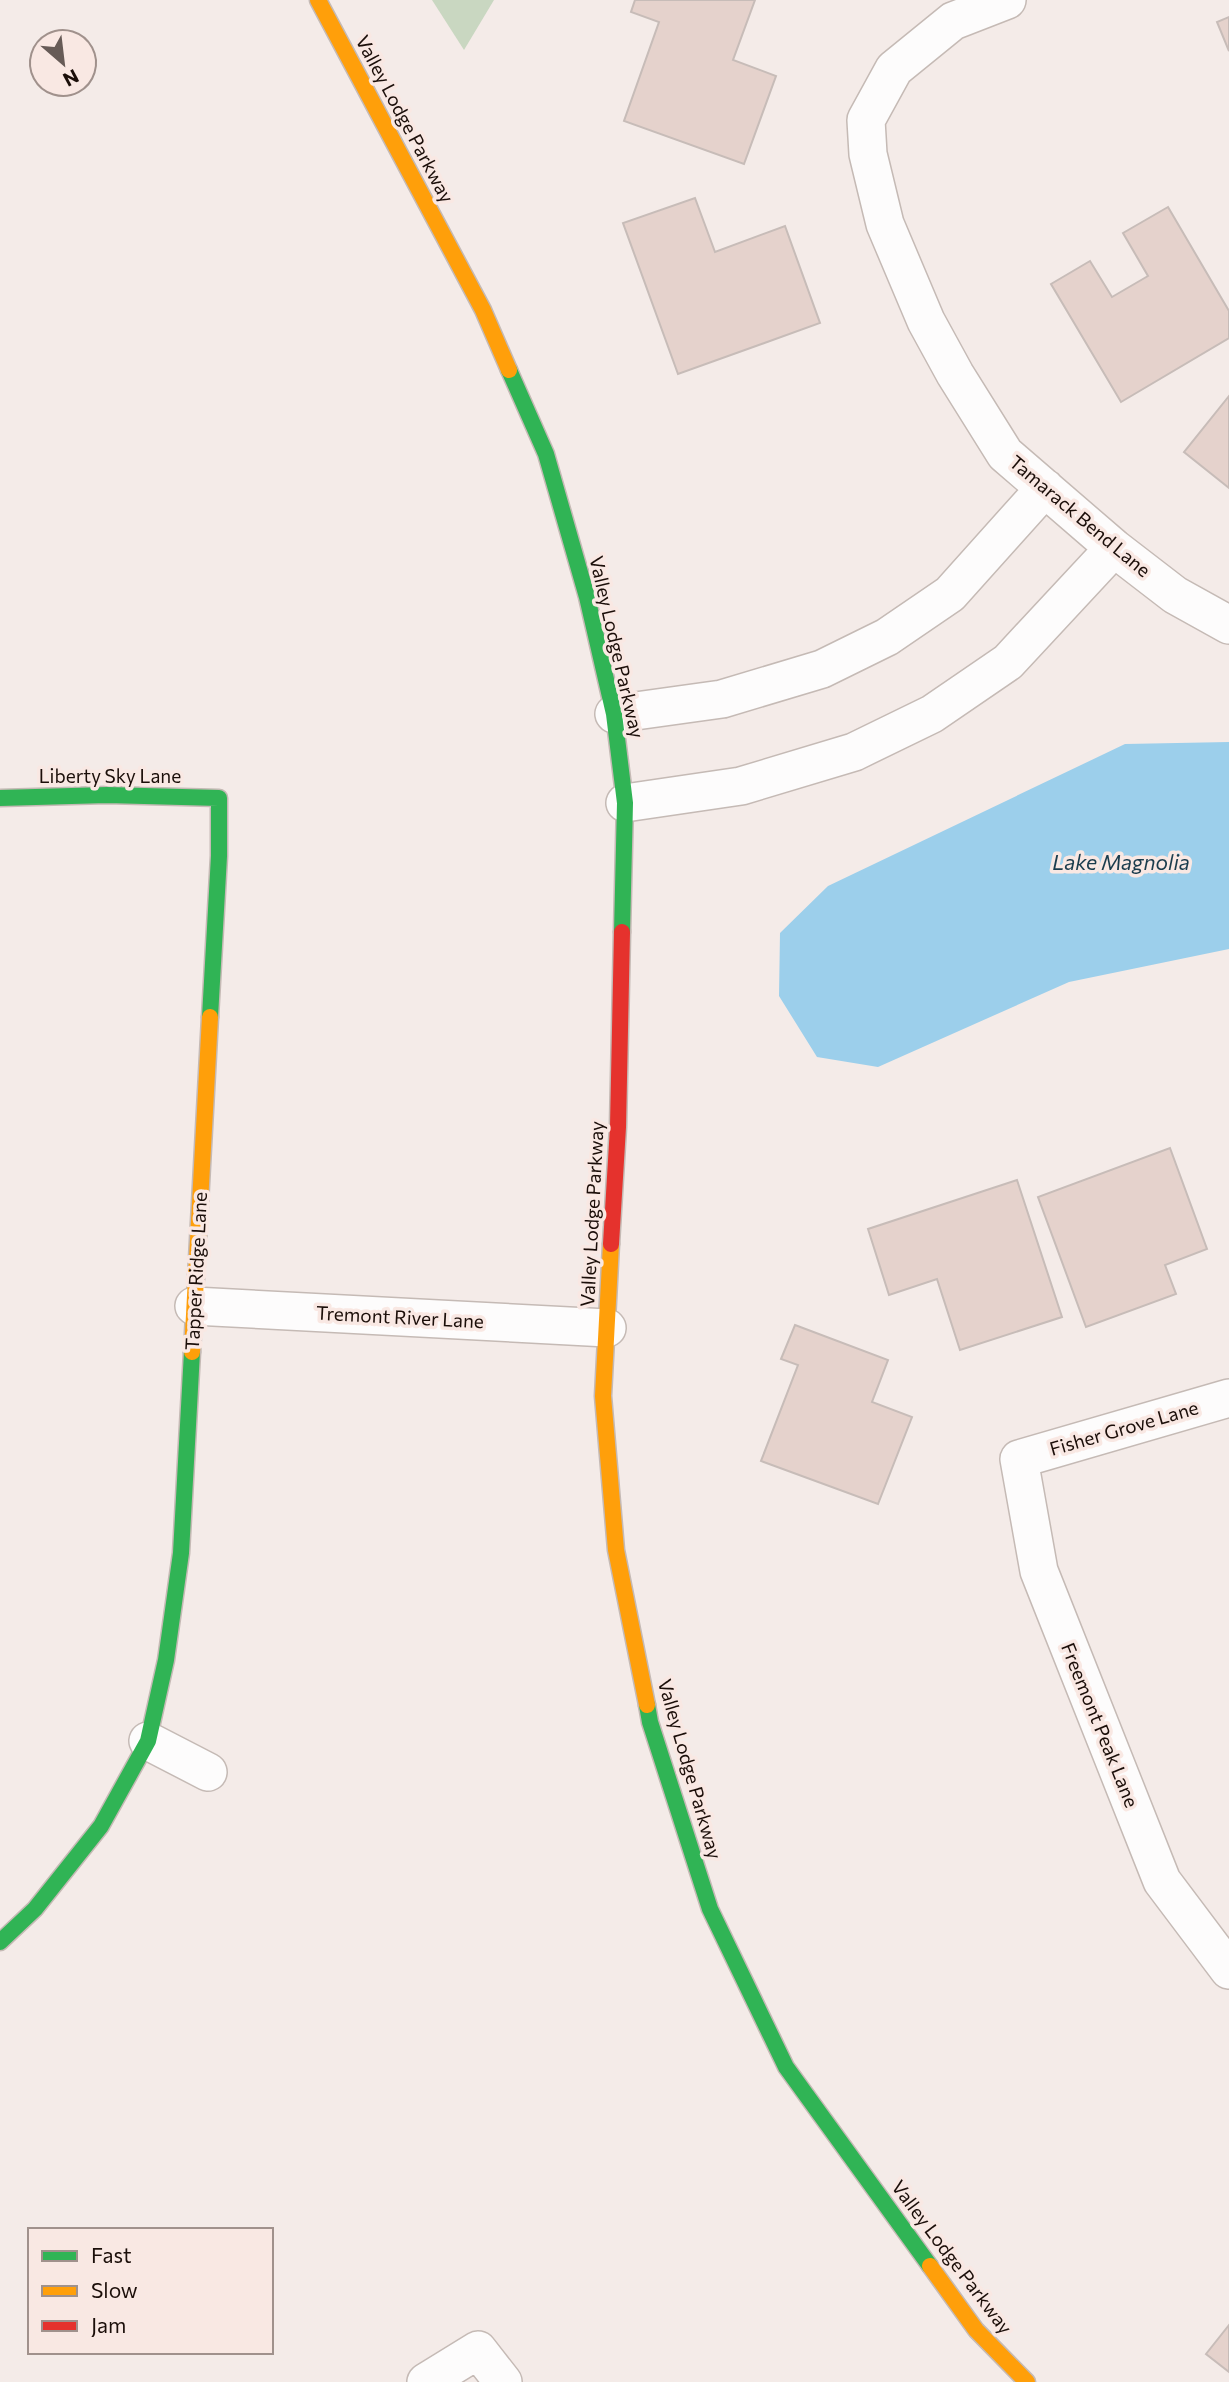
<svg xmlns="http://www.w3.org/2000/svg" width="1229" height="2382" viewBox="0 0 1229 2382" font-family="Commissioner,sans-serif">
<style>
.green{fill:#c9d7c1}
.water{fill:#9ccfeb}
.building{fill:#e5d2cc;stroke:#c7bcb8;stroke-width:2}
.lines{fill:none;stroke-linecap:round;stroke-linejoin:round}
.street-casing{stroke:#c5bab5;stroke-width:40}
.fast-casing{stroke:#c5bab5;stroke-width:19}
.slow-casing{stroke:#c5bab5;stroke-width:19}
.jam-casing{stroke:#c5bab5;stroke-width:19}
.street{stroke:#fdfcfc;stroke-width:37}
.fast{stroke:#30b455;stroke-width:16}
.slow{stroke:#ff9f0a;stroke-width:16}
.jam{stroke:#e5322d;stroke-width:16}
.labels{text-anchor:middle;stroke-width:7;stroke-linejoin:round;paint-order:stroke}
.street-label{font-size:19px;fill:#1b0e09;stroke:#f9e8e3}
.water-label{font-size:21px;font-style:italic;fill:#1a3c4d;stroke:#f9e8e3}
</style>
<rect width="100%" height="100%" fill="#f4ebe8"/>
<!-- green -->
<path class="green" d="M432,0H494L464,50Z"/>
<!-- water -->
<path class="water" d="M1229,742V949L1069,982L878,1067L817,1057L779,996L780,933L828,886L1125,744Z"/>
<!-- building -->
<path class="building" d="M635,0H755L733,60L776,76L744,164L624,121L659,22L631,12Z
M1229,17V51L1217,22Z
M695,198L715,252L785,226L820,323L678,374L623,223Z
M1168,207L1229,311V338L1121,402L1051,284L1090,261L1112,297L1148,276L1123,233Z
M1229,396V488L1184,452Z
M1170,1148L1207,1249L1165,1265L1176,1294L1086,1327L1038,1197Z
M1017,1180L1062,1317L960,1350L937,1279L889,1295L868,1229Z
M795,1325L888,1360L872,1402L912,1417L878,1504L761,1461L798,1365L781,1359Z
M1229,2325V2372L1206,2354Z"/>
<g class="lines">
<defs>
<path id="street" d="M1007,0L953,21L894,69L866,120L868,154L885,224L926,321L955,374L1005,454L1114,548L1175,595L1229,625
M614,714L722,699L822,669L887,637L950,594L1045,488
M625,803L741,786L854,752L932,714L1008,662L1114,548
M194,1306L607,1328
M1229,1398L1019,1459L1039,1571L1162,1881L1229,1970
M148,1741L208,1772
M426,2382L478,2350L503,2382"/>
<path id="fast" d="M509,370L546,454L587,597L614,714L625,803L622,932
M0,798L107,795L219,798V856L210,1017
M647,1705L650,1722L710,1909L786,2067L930,2266
M0,1942L35,1909L101,1826L148,1741L166,1660L181,1553L192,1352"/>
<path id="slow" d="M318,0L483,310L509,370
M611,1244L603,1396L616,1550L647,1705
M192,1352L210,1017
M930,2266L976,2330L1027,2382"/>
<path id="jam" d="M611,1244L618,1127L622,932"/>
</defs>
<!-- street casing -->
<use href="#street" class="street-casing"/>
<!-- fast casing -->
<use href="#fast" class="fast-casing"/>
<!-- slow casing -->
<use href="#slow" class="slow-casing"/>
<!-- jam casing -->
<use href="#jam" class="jam-casing"/>
<!-- street -->
<use href="#street" class="street"/>
<!-- fast -->
<use href="#fast" class="fast"/>
<!-- slow -->
<use href="#slow" class="slow"/>
<!-- jam -->
<use href="#jam" class="jam"/>
</g>
<g class="labels">
<!-- street labels -->
<g class="street-label">
<text transform="translate(405 119) rotate(62)" y="7">Valley Lodge Parkway</text>
<text transform="translate(1080 516) rotate(40)" y="7">Tamarack Bend Lane</text>
<text transform="translate(617 647) rotate(77)" y="7">Valley Lodge Parkway</text>
<text x="110" y="783">Liberty Sky Lane</text>
<text transform="translate(592 1214) rotate(-87)" y="7">Valley Lodge Parkway</text>
<text transform="translate(196 1271) rotate(-87)" y="7">Tapper Ridge Lane</text>
<text transform="translate(400 1317) rotate(3)" y="7">Tremont River Lane</text>
<text transform="translate(1124 1428) rotate(-16)" y="7">Fisher Grove Lane</text>
<text transform="translate(1100 1725) rotate(68)" y="7">Freemont Peak Lane</text>
<text transform="translate(690 1769) rotate(74)" y="7">Valley Lodge Parkway</text>
<text transform="translate(952 2257) rotate(53)" y="7">Valley Lodge Parkway</text>
</g>
<!-- water labels -->
<g class="water-label">
<text x="1121" y="870">Lake Magnolia</text>
</g>
</g>
<!-- legend -->
<rect x="28" y="2228" width="245" height="126" fill="#f9e8e3" stroke="#a0918c" stroke-width="2"/>
<rect x="42" y="2251" width="35" height="10" fill="#30b455" stroke="#a0918c" stroke-width="2"/>
<text x="91" y="2263" font-size="21" fill="#1b0e09">Fast</text>
<rect x="42" y="2286" width="35" height="10" fill="#ff9f0a" stroke="#a0918c" stroke-width="2"/>
<text x="91" y="2298" font-size="21" fill="#1b0e09">Slow</text>
<rect x="42" y="2321" width="35" height="10" fill="#e5322d" stroke="#a0918c" stroke-width="2"/>
<text x="91" y="2333" font-size="21" fill="#1b0e09">Jam</text>
<!-- north arrow -->
<g transform="translate(63 63) rotate(152)"><circle r="33" fill="#f9e8e3" stroke="#a0918c" stroke-width="2"/>
<path d="M0-5L12 26L0 18L-12 26Z" fill="#675b57"/>
<text y="-10" font-size="19" font-weight="bold" text-anchor="middle" fill="#1b0e09">N</text>
</g>
</svg>
